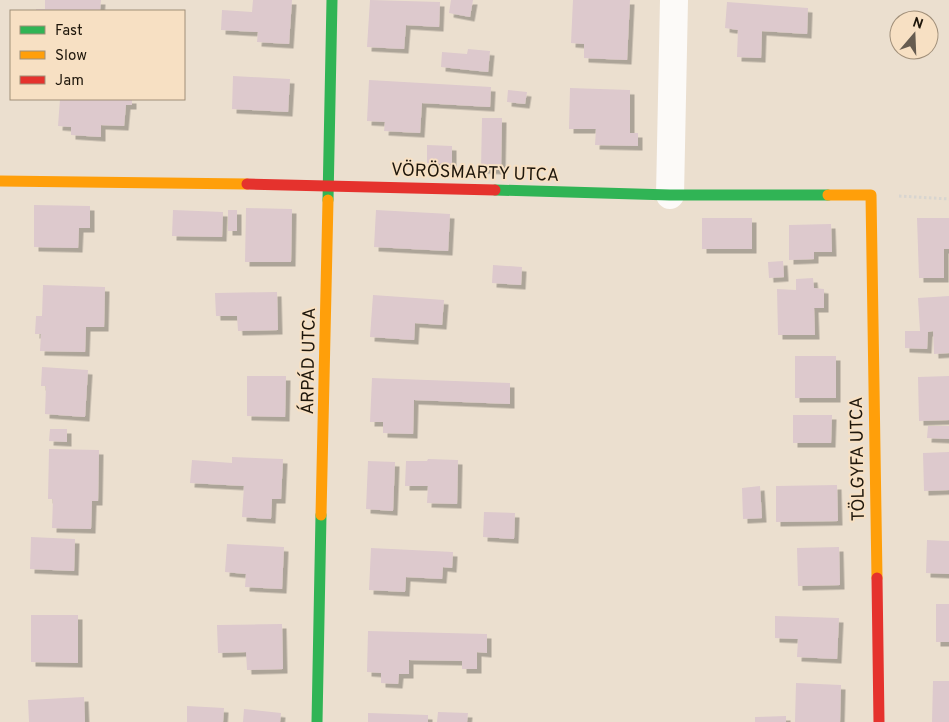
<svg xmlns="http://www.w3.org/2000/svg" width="949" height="722" viewBox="0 0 949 722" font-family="Overpass,sans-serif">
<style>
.building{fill:#ddc9cd;filter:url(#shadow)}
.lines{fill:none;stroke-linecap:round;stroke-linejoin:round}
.path{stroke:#d8d5d0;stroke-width:3;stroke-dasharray:2.5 2.5;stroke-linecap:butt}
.street{stroke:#fcfaf8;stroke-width:28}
.fast{stroke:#30b455;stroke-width:11}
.slow{stroke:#ff9f0a;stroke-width:11}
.jam{stroke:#e5322d;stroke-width:11}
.labels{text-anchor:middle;stroke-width:4;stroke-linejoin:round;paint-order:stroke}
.street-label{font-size:18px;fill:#1e160b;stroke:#f7e0c3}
</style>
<defs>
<filter id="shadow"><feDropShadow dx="4.5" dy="4.5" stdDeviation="0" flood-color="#0004"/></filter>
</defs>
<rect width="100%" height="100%" fill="#ebdfcf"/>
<!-- building -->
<path class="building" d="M45,0H101L100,11H36V9H45Z
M253,0H292L289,44L257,42L258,32L221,30L222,10L252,12Z
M370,0L440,2L439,27L406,25L404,49L367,47Z
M451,0H473L470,17L449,13Z
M573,0H630L627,60L584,58V44L571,43Z
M727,2L808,8L807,34L762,31L761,58L737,57L738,30L725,28Z
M468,49L490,51L488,72L441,67L442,52L467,54Z
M233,76L290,79L288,112L232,109Z
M369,80L491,87L490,107L422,103L420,133L384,131L385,122L367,121Z
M570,88L630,90V133H638V146L595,145L596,129H569Z
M508,90L527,92L525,104L507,102Z
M60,99H132V105H126L124,126L101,125V137L71,135V127L58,126Z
M482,118H502L501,170L481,169Z
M427,145L452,146V164L427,163Z
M34,205L90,206V228H79L78,248L34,247Z
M246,208L292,209L291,262H245Z
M173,210L223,212L222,237L172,236Z
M228,210H237V231H228Z
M376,210L450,214L448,251L374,247Z
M702,218H752V249H702Z
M917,218H949V249H944V278H919Z
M831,224L832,252H814V259L789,260V225Z
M783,261L784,277L769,278L768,262Z
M493,265L522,267L521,285L492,283Z
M813,278L814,288L824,289V308H814L815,335H778L777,289L796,290V279Z
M43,285L105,287L104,327H86L85,352L40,351L41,334H35L36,316H42Z
M277,292L278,330L238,331L237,316H216L215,293Z
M373,295L444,300L442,325L415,323L414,340L370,337Z
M949,296V353L934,354L933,331L928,332L927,349L905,348V331H920L918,298Z
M795,356H836V398H795Z
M42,367L88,370L85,417L45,414L46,386H41Z
M247,376H286L285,417L247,416Z
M949,376V420L919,421L918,377Z
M372,378L510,383V404L414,400L413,434L383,433V422H370Z
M793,415H832L831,443H793Z
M928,426H949V439L927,438Z
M50,429H67V442L49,441Z
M49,449L99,450L98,501H92L91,529L52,528L53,499H48Z
M949,452V490L924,491L923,453Z
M232,457L283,459L281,499H272L271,519L242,517L244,486L190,483L192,460L232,463Z
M428,459L458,460L457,504L427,503L428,486H405L406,461H427Z
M368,461L395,462L393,511L366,509Z
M837,485L838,521L776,522V486Z
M760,486L762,518L743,519L742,488Z
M484,512L515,513L514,539L483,537Z
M31,537L75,539L74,571L30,569Z
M927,540L949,541V574L926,573Z
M227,544L284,547L282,589L245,587L246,574L225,572Z
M839,547L840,585L798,586L797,548Z
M371,548L453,552L452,568L443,567L442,579L406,577L405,592L369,590Z
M936,604H949V642H936Z
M31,615H78V663L31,662Z
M775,616L839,618L837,659L797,657L798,639L775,638Z
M282,624L283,669L247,670L246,652L218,653L217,625Z
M368,631L487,634V653L477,652V669H462V661L409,660V674H399L398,684L381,683V673L367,672Z
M933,681H949V722H932Z
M796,683L841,685L840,722H795Z
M84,697L85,722H29L28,700Z
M187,706L224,708L223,722H187Z
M244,709L281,713L280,722H243Z
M438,712L468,713L467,722H437Z
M368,713L428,715V722H368Z
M786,716V722H755V717Z"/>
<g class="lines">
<!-- path -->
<path class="path" d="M899,196L949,199"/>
<!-- street -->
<path class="street" d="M670,195L674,0"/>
<!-- fast -->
<path class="fast" d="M495,190L670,195H828
M328,200L332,0
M317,722L321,515"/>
<!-- slow -->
<path class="slow" d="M0,181L247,184
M828,195H871L877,578
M321,515L328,200"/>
<!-- jam -->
<path class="jam" d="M247,184L495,190
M877,578L879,722"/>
</g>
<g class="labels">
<!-- street labels -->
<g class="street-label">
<text transform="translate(475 172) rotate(2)" y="6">VÖRÖSMARTY UTCA</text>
<text transform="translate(308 361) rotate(-89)" y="6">ÁRPÁD UTCA</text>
<text transform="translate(857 459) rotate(-91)" y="6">TÖLGYFA UTCA</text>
</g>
</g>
<!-- legend -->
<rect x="10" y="10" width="175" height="90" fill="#f7e0c3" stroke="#a08f79"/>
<rect x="20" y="26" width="25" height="8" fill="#30b455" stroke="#a08f79"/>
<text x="55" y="35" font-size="15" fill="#1e160b">Fast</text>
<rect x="20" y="51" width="25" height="8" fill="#ff9f0a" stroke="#a08f79"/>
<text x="55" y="60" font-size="15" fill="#1e160b">Slow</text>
<rect x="20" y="76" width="25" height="8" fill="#e5322d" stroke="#a08f79"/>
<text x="55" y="85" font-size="15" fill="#1e160b">Jam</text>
<!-- north arrow -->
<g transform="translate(914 35) rotate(19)"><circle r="24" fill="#f7e0c3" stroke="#a08f79"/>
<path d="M0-4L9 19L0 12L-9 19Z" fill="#665c50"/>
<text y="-8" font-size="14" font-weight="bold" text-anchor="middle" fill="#1e160b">N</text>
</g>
</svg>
